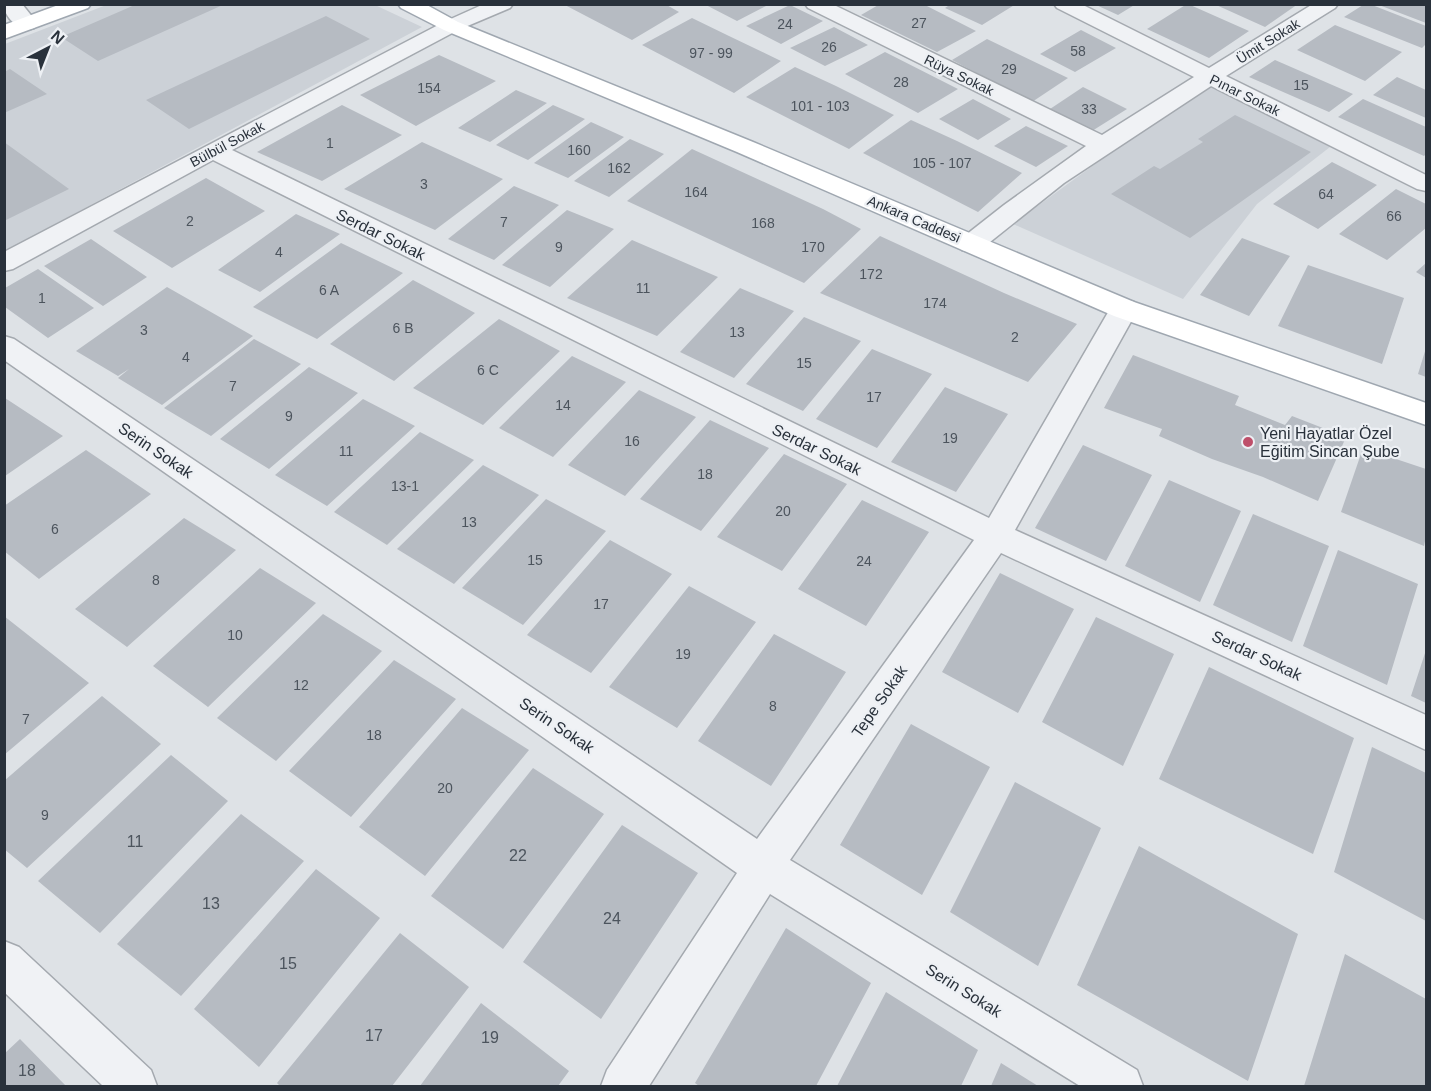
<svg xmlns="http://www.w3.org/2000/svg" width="1431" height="1091" viewBox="0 0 1431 1091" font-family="Helvetica,sans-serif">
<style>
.built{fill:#ccd1d7}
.building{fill:#b6bbc2}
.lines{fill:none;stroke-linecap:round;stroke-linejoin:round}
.minor-casing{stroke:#a4a9af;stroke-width:3}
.major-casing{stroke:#9fa7b0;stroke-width:3}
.minor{fill:#f0f2f5;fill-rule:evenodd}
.major{fill:#fff;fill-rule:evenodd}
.poi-dot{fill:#be4f6a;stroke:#edf0f4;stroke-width:2}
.labels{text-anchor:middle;stroke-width:4.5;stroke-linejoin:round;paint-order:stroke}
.number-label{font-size:14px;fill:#4c545d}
.far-street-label{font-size:14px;fill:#29313b;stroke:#edf0f4}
.street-label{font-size:16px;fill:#29313b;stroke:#edf0f4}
.poi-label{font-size:16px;fill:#29313b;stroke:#edf0f4;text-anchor:start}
.near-number-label{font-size:16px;fill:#4c545d}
</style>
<rect width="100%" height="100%" fill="#dee2e6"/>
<!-- built -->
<path class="built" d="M109,4L375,5L422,27L5,251V44Z
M1211,86L1330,147L1257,204L1183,299L1013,224L1117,148Z"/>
<!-- building -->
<path class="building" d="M137,4H225L98,61L61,37Z
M563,4H665L679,12L632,40Z
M704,4H770L737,21Z
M880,4H923L976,31L937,52L861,15Z
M951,4H1016L982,25L945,8Z
M1094,4H1136L1118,15Z
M1187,4H1188L1249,31L1209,58L1147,29Z
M1214,4H1298L1265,27Z
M1379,4H1426V23L1379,5Z
M790,5L823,21L781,44L746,26Z
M1363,5H1372L1426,26V44L1422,48L1344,17Z
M326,16L370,39L189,129L146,100Z
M692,18L729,36L781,61L734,93L642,45Z
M1335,25L1402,52L1365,81L1297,50Z
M834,27L868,45L825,66L790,48Z
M1081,30L1116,48L1075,72L1040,54Z
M987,39L1068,78L1032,102L952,60Z
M885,52L958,89L918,113L845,74Z
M439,55L496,81L416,126L360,95Z
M1275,60L1353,94L1329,112L1249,77Z
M795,67L836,86L894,115L849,149L746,97Z
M10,69L47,94L4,113V72Z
M1397,77L1426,90V118L1373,95Z
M1083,87L1127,109L1092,131L1050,109Z
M516,90L547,103L490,142L458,128Z
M973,99L1011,119L978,140L939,119Z
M1363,99L1426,127V154L1424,156L1338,117Z
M342,105L402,135L322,181L257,152Z
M553,105L585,119L528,160L496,145Z
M1235,115L1311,152L1190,238L1111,194L1154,166L1160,169L1203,142L1198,139Z
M911,120L957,141L1022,173L978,212L863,153Z
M591,122L624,137L568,178L534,163Z
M1026,126L1068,146L1036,167L994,146Z
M630,139L664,154L609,197L574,181Z
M4,142L69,189L4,221Z
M422,142L503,179L435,230L344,189Z
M692,149L823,209L861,229L804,283L627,201Z
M1332,162L1377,185L1318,229L1273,204Z
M206,178L265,211L172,268L113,231Z
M514,186L559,205L494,260L448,239Z
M1396,189L1426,204V228L1387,260L1339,234Z
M567,210L614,229L550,287L502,265Z
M296,214L340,234L260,292L218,270Z
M880,236L1004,293L1077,324L1028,382L820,293Z
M1242,238L1290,256L1249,316L1200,295Z
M91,239L147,277L103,306L44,266Z
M632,240L718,277L657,336L567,298Z
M341,243L403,273L317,339L253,307Z
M1426,263V278L1416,272Z
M1308,265L1404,298L1382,364L1278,326Z
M38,269L94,308L48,338L5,307V288Z
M413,280L475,313L394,381L330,344Z
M167,287L253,336L162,405L118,378L129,369L118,376L76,351Z
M740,288L794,311L734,378L680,352Z
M804,317L861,341L803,411L746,384Z
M499,319L560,351L483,425L413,388Z
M254,339L301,364L211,436L164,408Z
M1426,348V377L1418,374Z
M872,349L932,374L877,448L816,419Z
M1133,355L1239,396L1235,405L1285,425L1292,416L1346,437L1318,501L1263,477L1212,459L1159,436L1162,429L1104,408Z
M572,356L626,382L553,457L499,428Z
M309,367L358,393L269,469L220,439Z
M945,387L1008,414L956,492L891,462Z
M639,390L696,417L625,496L568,465Z
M5,398L63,436L5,476Z
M363,399L415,426L327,506L275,475Z
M710,420L769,448L701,531L640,499Z
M420,432L474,460L387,545L334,512Z
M1083,445L1152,475L1106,561L1035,528Z
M1363,448L1426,469V536L1424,546L1341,512Z
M86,450L151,494L39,579L4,551V506Z
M784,454L847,484L782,571L717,537Z
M483,465L539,495L454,584L397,549Z
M1169,480L1241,511L1200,602L1125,566Z
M546,499L606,531L523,625L462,588Z
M862,500L929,532L866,626L798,589Z
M1253,514L1329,546L1292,642L1213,605Z
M184,518L236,550L127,647L75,609Z
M610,540L672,574L591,673L527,635Z
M1338,550L1418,584L1387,685L1303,646Z
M260,568L316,603L208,707L153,666Z
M1000,573L1074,609L1018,713L942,672Z
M689,586L756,622L677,728L609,687Z
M323,614L382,651L276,761L217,718Z
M4,616L89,683L4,755Z
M1096,617L1174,654L1123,766L1042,722Z
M774,634L846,672L771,786L698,741Z
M1426,650V703L1411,696Z
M394,660L456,699L351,817L289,771Z
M1209,667L1354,738L1313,854L1159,779Z
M102,696L161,744L27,868L4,849V781Z
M462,708L529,750L425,876L359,827Z
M911,724L990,767L922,895L840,845Z
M1372,747L1426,773V921L1334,872Z
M171,755L228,801L100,933L38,881Z
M533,768L604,814L503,949L431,896Z
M1015,782L1101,828L1038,966L950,912Z
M241,814L304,861L181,996L117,944Z
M622,825L698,873L601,1019L523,962Z
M1139,846L1298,934L1248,1081L1077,985Z
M316,869L380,918L259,1067L194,1009Z
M786,928L871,983L816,1086H699L695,1083Z
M400,933L469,987L392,1086H280L277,1083Z
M1345,954L1426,999V1086H1304Z
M886,992L978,1050L961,1086H837Z
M481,1003L569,1071L558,1086H420Z
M20,1039L66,1086H4V1054Z
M1001,1063L1038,1086H991Z"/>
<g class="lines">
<defs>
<path id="minor" d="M4,4H22L38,24L34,28C21,32 4,19 4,4Z
M484,4H513L510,8L458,30L232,150L989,518L1114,302L1124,300L1134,302L1138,309L1015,530L1426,715V750L1001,553L790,860L1137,1070L1143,1086H1080L770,894L649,1086H601L607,1070L737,873L4,360V336L14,339L757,839L974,540L213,160L13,269L4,271V252L444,22Z
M805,4H832L1102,135L1194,77L1057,8L1054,4H1081L1209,68L1313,4H1338L1335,8L1226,76L1426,175V191L1417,189L1211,86L1064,183L980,250L971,252L962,250L958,244L962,238L1004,205L1086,146L808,8Z
M4,941L19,947L151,1070L157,1086H103L4,992Z"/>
<path id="major" d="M61,4H91L88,8L4,39V25Z
M398,4H425L458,22L753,142L1134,302L1426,403V425L1114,316L737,152L444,30L401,8Z"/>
</defs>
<!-- minor casing -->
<use href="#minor" class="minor-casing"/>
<!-- major casing -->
<use href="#major" class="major-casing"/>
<!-- minor -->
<use href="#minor" class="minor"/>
<!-- major -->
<use href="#major" class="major"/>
</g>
<!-- markers -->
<circle class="poi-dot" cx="1248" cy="442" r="6"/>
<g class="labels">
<!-- number labels -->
<g class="number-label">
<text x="919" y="28">27</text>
<text x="785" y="29">24</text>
<text x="829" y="52">26</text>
<text x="1078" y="56">58</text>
<text x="711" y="58">97 - 99</text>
<text x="1009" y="74">29</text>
<text x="901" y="87">28</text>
<text x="1301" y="90">15</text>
<text x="429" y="93">154</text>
<text x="820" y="111">101 - 103</text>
<text x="1089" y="114">33</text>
<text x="330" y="148">1</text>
<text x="579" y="155">160</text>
<text x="942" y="168">105 - 107</text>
<text x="619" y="173">162</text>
<text x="424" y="189">3</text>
<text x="696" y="197">164</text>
<text x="1326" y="199">64</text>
<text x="1394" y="221">66</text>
<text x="190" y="226">2</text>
<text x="504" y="227">7</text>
<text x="763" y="228">168</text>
<text x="559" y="252">9</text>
<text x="813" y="252">170</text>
<text x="279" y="257">4</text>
<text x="871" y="279">172</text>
<text x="643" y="293">11</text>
<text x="329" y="295">6 A</text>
<text x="42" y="303">1</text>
<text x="935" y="308">174</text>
<text x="403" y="333">6 B</text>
<text x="144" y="335">3</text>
<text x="737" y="337">13</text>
<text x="1015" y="342">2</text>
<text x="186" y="362">4</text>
<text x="804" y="368">15</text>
<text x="488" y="375">6 C</text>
<text x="233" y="391">7</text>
<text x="874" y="402">17</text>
<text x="563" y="410">14</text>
<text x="289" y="421">9</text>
<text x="950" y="443">19</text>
<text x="632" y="446">16</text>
<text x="346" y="456">11</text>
<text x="705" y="479">18</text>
<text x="405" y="491">13-1</text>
<text x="783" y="516">20</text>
<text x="469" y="527">13</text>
<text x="55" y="534">6</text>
<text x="535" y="565">15</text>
<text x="864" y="566">24</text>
<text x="156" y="585">8</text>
<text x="601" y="609">17</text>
<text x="235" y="640">10</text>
<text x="683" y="659">19</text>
<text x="301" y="690">12</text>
<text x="773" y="711">8</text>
<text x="26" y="724">7</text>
<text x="374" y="740">18</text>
<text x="445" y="793">20</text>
<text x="45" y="820">9</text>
</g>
<!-- far-street labels -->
<g class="far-street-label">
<text transform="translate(1268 41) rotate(-32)" y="5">Ümit Sokak</text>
<text transform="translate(959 75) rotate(26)" y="5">Rüya Sokak</text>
<text transform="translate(1245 95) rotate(26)" y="5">Pınar Sokak</text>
<text transform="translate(227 144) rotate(-28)" y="5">Bülbül Sokak</text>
<text transform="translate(914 219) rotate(23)" y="5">Ankara Caddesi</text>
</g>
<!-- street labels -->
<g class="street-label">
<text transform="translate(381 234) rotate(26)" y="6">Serdar Sokak</text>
<text transform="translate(817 449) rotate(26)" y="6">Serdar Sokak</text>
<text transform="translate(156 450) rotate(34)" y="6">Serin Sokak</text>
<text transform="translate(1257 655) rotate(25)" y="6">Serdar Sokak</text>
<text transform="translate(879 701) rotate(-55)" y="6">Tepe Sokak</text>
<text transform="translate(557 725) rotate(34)" y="6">Serin Sokak</text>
<text transform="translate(964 990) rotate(32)" y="6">Serin Sokak</text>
</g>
<!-- poi labels -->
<g class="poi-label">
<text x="1260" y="439">Yeni Hayatlar Özel<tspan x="1260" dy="18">Eğitim Sincan Şube</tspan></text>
</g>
<!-- near-number labels -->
<g class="near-number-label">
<text x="135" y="847">11</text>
<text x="518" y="861">22</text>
<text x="211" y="909">13</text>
<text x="612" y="924">24</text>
<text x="288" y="969">15</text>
<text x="374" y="1041">17</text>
<text x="490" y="1043">19</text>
<text x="27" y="1076">18</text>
</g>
</g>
<!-- border -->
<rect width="1431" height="1091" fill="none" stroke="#29313b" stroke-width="12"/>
<!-- north arrow -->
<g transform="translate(48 48) rotate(42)" stroke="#edf0f4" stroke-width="4.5" paint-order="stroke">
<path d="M0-4.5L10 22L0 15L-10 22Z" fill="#29313b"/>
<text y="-9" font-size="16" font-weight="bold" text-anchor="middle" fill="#29313b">N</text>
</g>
</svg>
